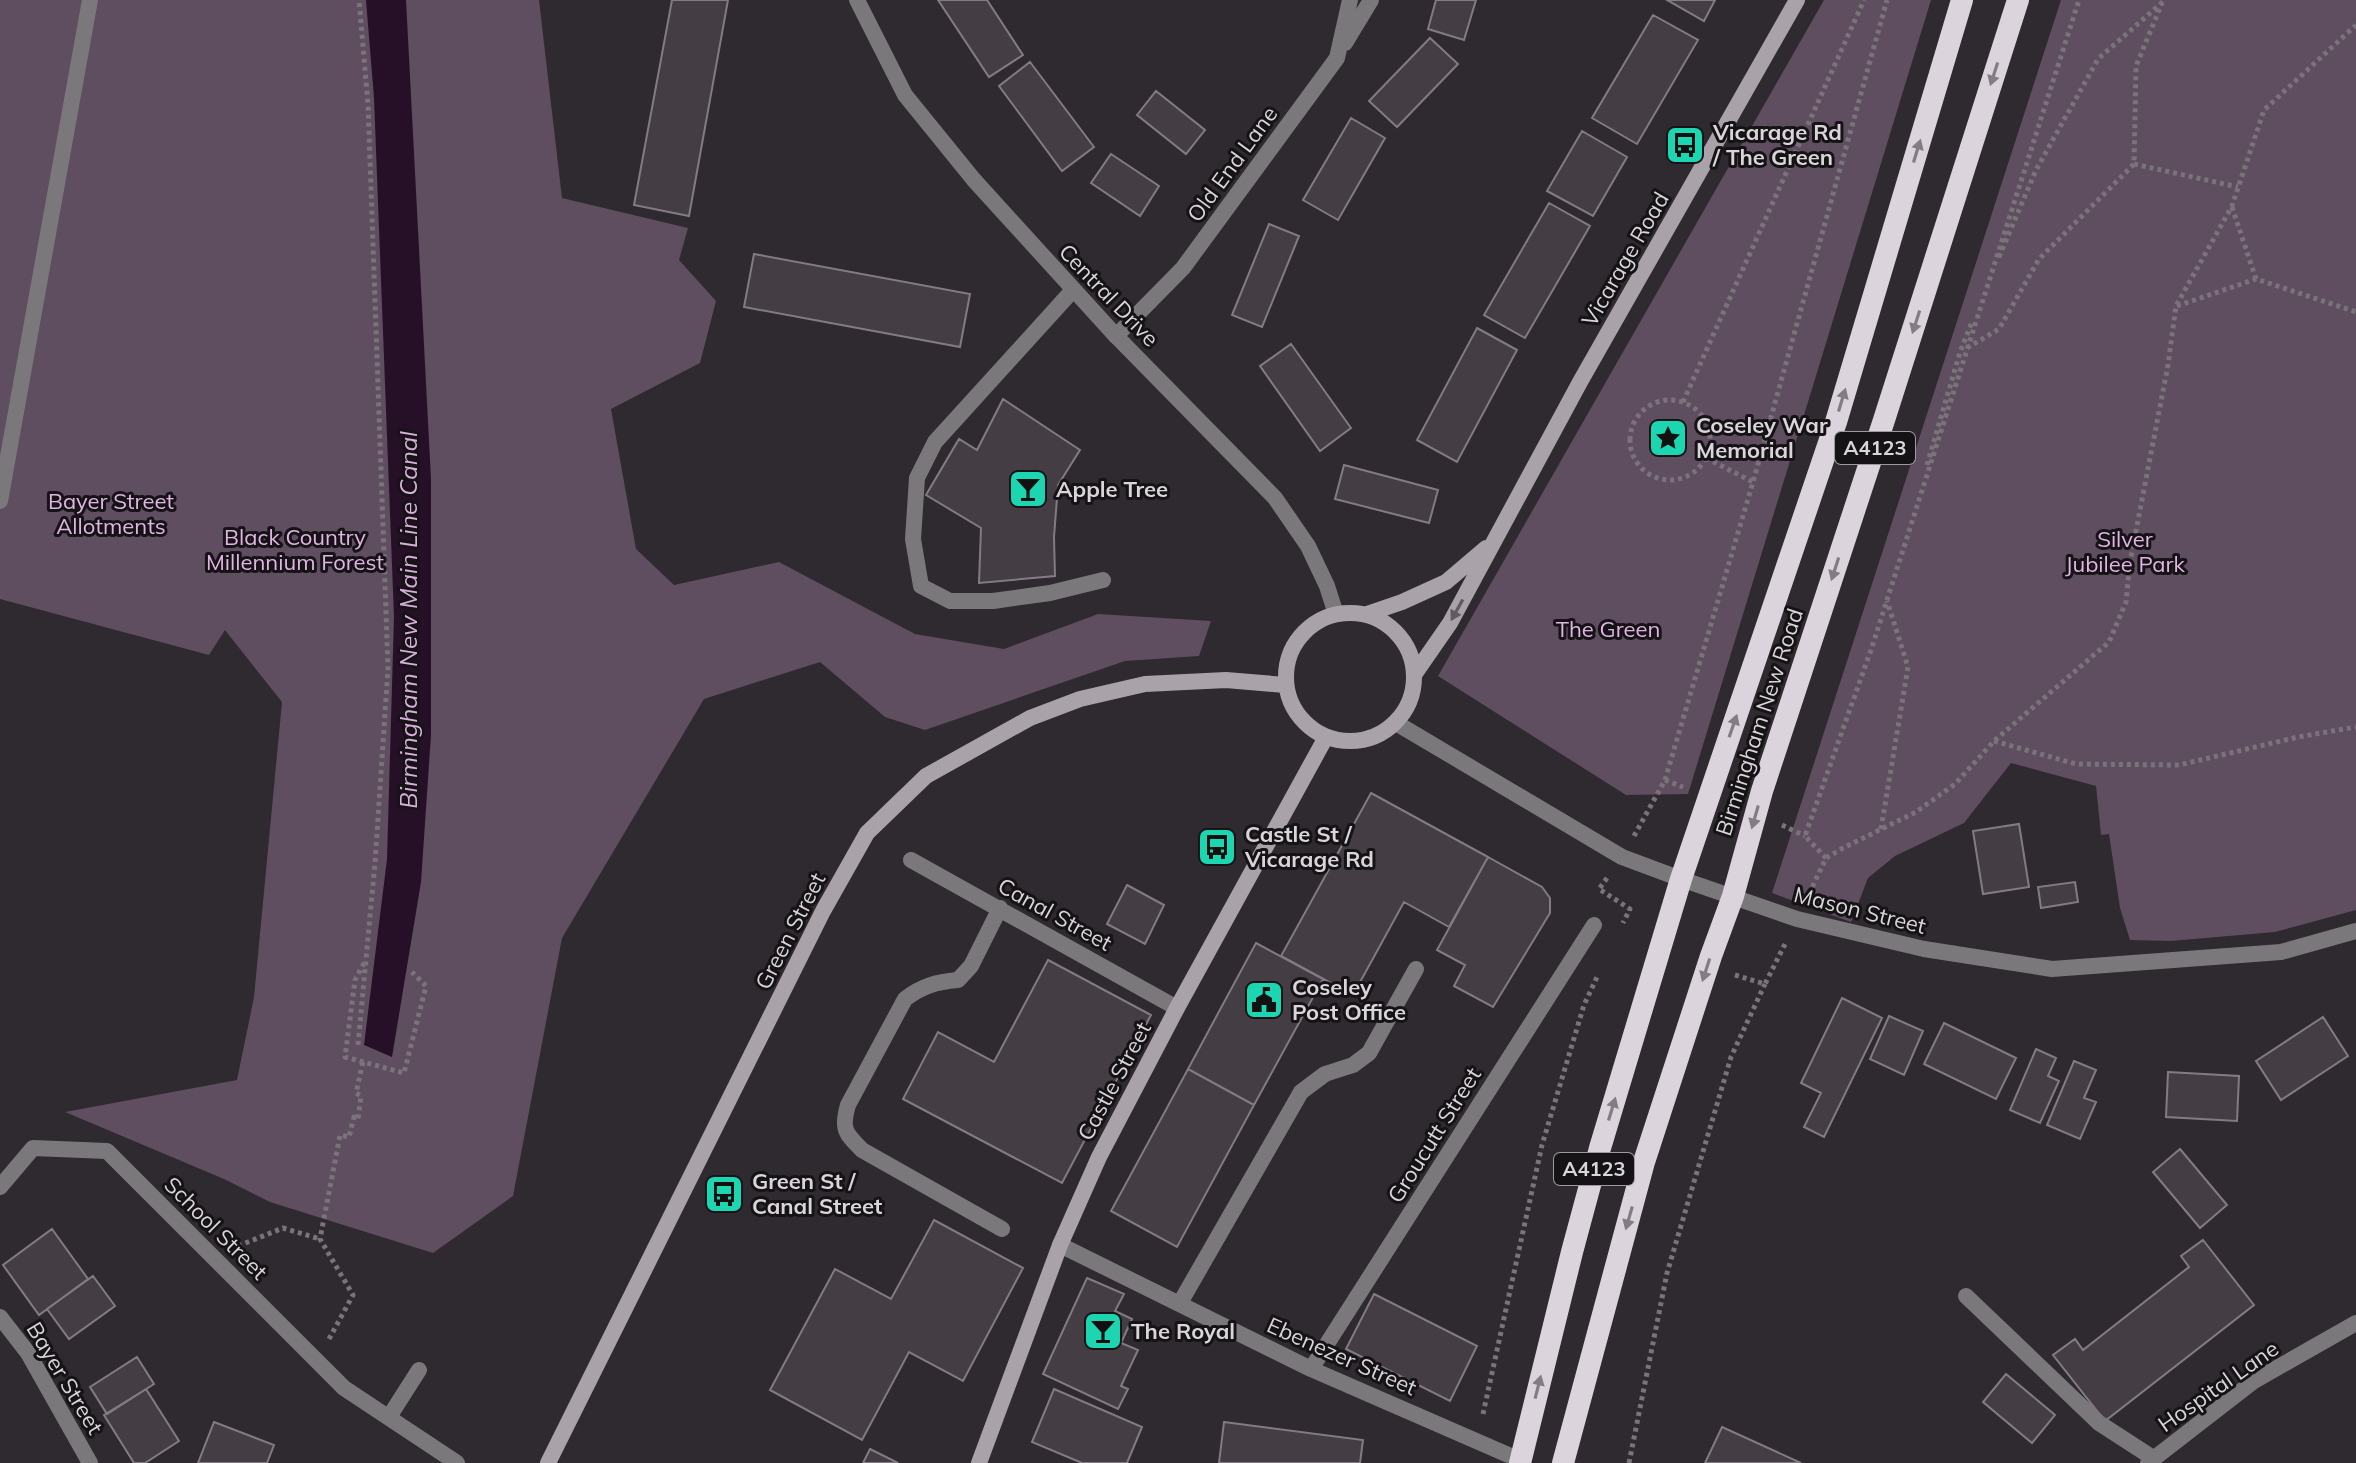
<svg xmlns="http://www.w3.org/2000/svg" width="2356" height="1463" viewBox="0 0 2356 1463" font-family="Mulish,sans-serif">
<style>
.green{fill:#5f4d60}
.water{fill:#261028}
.building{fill:#443d44;stroke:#837b84;stroke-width:2}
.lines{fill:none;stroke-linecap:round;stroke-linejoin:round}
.path{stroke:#7a747a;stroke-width:5;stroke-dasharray:4 4;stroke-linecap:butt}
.service{stroke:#7b787b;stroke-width:16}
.minor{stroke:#7b787b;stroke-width:16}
.tertiary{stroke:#7b787b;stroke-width:16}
.secondary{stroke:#a9a3a9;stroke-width:16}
.trunk{stroke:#dcd4dc;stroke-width:22}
.oneway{fill:#837d83}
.oneway2{fill:#605b60}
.labels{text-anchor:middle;stroke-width:6;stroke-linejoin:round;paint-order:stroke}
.shield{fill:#161316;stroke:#9e9b9e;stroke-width:2}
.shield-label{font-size:20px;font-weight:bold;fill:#d9d5d9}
.poi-label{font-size:22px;font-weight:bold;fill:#d9d5d9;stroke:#161316;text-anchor:start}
.street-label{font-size:22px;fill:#d9d5d9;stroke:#161316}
.park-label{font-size:22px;fill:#e2b4e5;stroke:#161316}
.water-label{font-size:24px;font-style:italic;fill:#dbadde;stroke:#161316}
</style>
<rect width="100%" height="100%" fill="#2f2930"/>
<!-- green -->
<path class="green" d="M0,0H539L562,198L688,228L679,260L716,301L700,363L611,409L636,549L674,585L779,562L915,634L1004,649L1098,614L1211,621L1199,656L1125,661L925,730L885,717L820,662L704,699L562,938L513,1196L433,1253L270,1202L224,1179L65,1112L237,1080L254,997L282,702L225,630L209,655L0,599Z
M1824,0H1931L1688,794L1626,795L1438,676Z
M2061,0H2356V910L2275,932L2171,941L2130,940L2120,908L2109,834L2101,835L2096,786L2011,763L1964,823L1895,856L1868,878L1851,922L1772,893Z"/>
<!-- water -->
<path class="water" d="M366,0H406L431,479V735L421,882L392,1057L364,1045L387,859L394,617L374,98Z"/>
<!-- building -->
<path class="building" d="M672,0H728L689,216L634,205Z
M938,0H987L1023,55L989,77Z
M1436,0H1476L1464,40L1428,29Z
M1667,0H1715L1704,21Z
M1653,15L1698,40L1637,144L1592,118Z
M1430,38L1458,64L1397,127L1369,101Z
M1030,62L1094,147L1062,171L999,86Z
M1156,91L1205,130L1186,154L1137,115Z
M1351,118L1385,138L1338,220L1303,200Z
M1582,131L1627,157L1593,216L1547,191Z
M1111,154L1159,186L1140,216L1091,183Z
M1549,203L1590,226L1525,338L1484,315Z
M1269,224L1299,236L1262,327L1232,315Z
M754,254L970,294L960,347L744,307Z
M1477,328L1517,350L1457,462L1417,440Z
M1291,344L1351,428L1320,451L1260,366Z
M1003,399L1080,450L1058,485L1054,537L1055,576L979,583L981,528L926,495L959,439L977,450Z
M1344,465L1438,490L1429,523L1335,499Z
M1371,793L1488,857L1449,927L1404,902L1353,995L1281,956Z
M2019,824L2029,887L1983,894L1973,831Z
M1488,857L1542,887L1550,898V913L1493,1007L1454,986L1465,965L1437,950Z
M2075,882L2078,902L2041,908L2038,887Z
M1127,885L1164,905L1145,944L1107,924Z
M1256,943L1323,979L1254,1105L1188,1069Z
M1048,960L1151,1015L1062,1183L903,1099L938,1032L994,1062Z
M1842,998L1882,1018L1824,1137L1804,1127L1821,1093L1801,1083Z
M1889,1016L1923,1031L1904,1075L1870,1059Z
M2323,1017L2348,1056L2281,1100L2256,1061Z
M1944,1023L2016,1058L1996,1099L1924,1064Z
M2036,1049L2056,1058L2048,1076L2059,1081L2040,1123L2010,1110Z
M2074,1061L2096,1070L2084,1098L2096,1102L2080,1139L2047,1125Z
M1188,1069L1254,1105L1177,1247L1111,1211Z
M2168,1072L2239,1076L2237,1121L2166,1117Z
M2180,1149L2227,1205L2200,1228L2153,1172Z
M934,1220L1023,1268L963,1381L909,1352L862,1440L770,1390L835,1269L891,1299Z
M52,1229L88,1279L39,1315L3,1265Z
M2203,1240L2254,1305L2105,1421L2053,1355L2075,1339L2083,1350L2189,1267L2181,1256Z
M93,1276L115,1306L69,1339L47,1309Z
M1087,1278L1124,1294L1115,1311L1132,1319L1121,1343L1138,1350L1121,1386L1128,1389L1118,1409L1043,1374Z
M1374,1294L1477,1346L1450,1401L1346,1349Z
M137,1357L154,1384L107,1414L90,1387Z
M2006,1374L2055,1415L2032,1443L1983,1402Z
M146,1389L179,1441L145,1463H134L104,1415Z
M1054,1389L1142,1427L1127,1463H1082L1032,1442Z
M214,1422L274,1445L267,1463H198Z
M1224,1422L1363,1440L1360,1463H1219Z
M1722,1427L1801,1463H1705Z
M870,1449L898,1463H863Z"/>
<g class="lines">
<!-- path -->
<path class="path" d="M2134,164L2238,187
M2232,207L2256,279
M1999,257L2036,170L2098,59L2165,0
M2177,306L2256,279L2356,312
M1967,348L1999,329L2039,259L2134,164L2136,66L2162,3
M1630 440a40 40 0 1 1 80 0a40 40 0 1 1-80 0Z
M1683,402L1864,0
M1706,458L1753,482
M1927,465L1960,352L1972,322
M1994,741L2076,764L2179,765L2298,737L2356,727
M1665,780L1683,787
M1782,825L1805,836
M1881,829L1908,667L1887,601
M1634,836L1665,780L1753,482L1887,0
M1826,858L1805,836L1871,650L2079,0
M1607,878L1599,889L1630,909L1623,923
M1809,894L1826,858L1843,848L1916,812L1955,784L1994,741L2109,642L2126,602L2130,562L2168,365L2176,306L2232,206L2264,110L2356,25
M364,963L355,980L345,1057L404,1073L426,986L412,972
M1735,975L1765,984L1786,942
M358,1045L375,863L388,668L368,104L359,0
M238,1246L283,1228L320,1239
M329,1339L353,1295L320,1239L340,1135L349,1137L354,1117L358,1119L361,1096L356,1093L363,1062
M1483,1414L1542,1145L1584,1005L1598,975
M1629,1463L1667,1273L1731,1057L1765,984"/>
<!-- service -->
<path class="service" d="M1073,290L935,442L917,478L913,539L921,586L950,601H993L1050,593L1103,580
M0,501L90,0
M1000,908L971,966L958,980C936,982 922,986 905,999L848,1105C841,1129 845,1133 862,1150L1002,1229
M1966,1296L2099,1423L2153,1458
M1180,1303L1301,1092L1325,1074L1353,1065L1369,1053L1416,969"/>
<!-- minor -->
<path class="minor" d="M1345,43L1371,0
M1116,336L1183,268L1337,58L1350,0
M911,860L1177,1008
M0,1187L33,1148L107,1151L344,1388L457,1463
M1060,1245L1311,1369L1520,1460
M0,1317L28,1353L90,1463
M1311,1369L1594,925
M389,1417L419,1370
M2148,1463L2254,1381L2356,1323"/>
<!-- tertiary -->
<path class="tertiary" d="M857,0L905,95L974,180L1116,336L1275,498L1308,546L1327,586L1334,608L1333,614
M1396,723L1622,857L1681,879L1797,919L1924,949L2052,969L2281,952L2356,931"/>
<!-- secondary -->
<path class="secondary" d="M1286 677a64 64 0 1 1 128 0a64 64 0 1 1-128 0Z
M1367,614L1402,602L1446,582L1486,548
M1414,675L1450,623L1580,382L1797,0
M548,1463L823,911L867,833L926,776L1030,718L1080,699L1145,684L1226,680L1285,685
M979,1463L1060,1245L1099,1157L1177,1008L1326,737"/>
<!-- trunk -->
<path class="trunk" d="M1520,1463L1572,1252L1600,1148L1681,879L1836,422L1962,0
M1563,1463L1644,1162L1711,956L1733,896L1762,791L1884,420L2018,0"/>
</g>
<!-- one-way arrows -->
<defs><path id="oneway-solid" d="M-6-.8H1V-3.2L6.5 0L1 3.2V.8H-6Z" transform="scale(2)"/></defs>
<g class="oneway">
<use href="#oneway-solid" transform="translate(1994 74) rotate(108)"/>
<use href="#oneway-solid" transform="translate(1917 151) rotate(-73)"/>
<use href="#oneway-solid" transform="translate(1916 322) rotate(108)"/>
<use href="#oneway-solid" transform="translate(1842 400) rotate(-73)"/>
<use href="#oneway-solid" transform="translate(1835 569) rotate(108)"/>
<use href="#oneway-solid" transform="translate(1733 726) rotate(-71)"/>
<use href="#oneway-solid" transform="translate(1755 817) rotate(106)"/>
<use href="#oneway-solid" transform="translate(1706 970) rotate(108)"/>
<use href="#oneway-solid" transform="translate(1612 1109) rotate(-73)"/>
<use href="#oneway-solid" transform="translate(1629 1218) rotate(106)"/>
<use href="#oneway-solid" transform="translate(1538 1387) rotate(-76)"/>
</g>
<use class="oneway2" href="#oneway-solid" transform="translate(1457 610) rotate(119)"/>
<!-- icons -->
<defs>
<symbol id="bus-square" viewBox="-11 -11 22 22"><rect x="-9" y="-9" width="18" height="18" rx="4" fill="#1cd5b1" stroke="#161316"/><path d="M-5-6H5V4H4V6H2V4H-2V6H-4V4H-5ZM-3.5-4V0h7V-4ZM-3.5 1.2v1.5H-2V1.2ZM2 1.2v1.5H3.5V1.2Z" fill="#111"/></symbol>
<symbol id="sight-square" viewBox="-11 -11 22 22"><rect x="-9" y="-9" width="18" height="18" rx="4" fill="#1cd5b1" stroke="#161316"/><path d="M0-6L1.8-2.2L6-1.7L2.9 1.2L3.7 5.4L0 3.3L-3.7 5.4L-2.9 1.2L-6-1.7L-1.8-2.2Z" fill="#111"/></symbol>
<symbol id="bar-square" viewBox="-11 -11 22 22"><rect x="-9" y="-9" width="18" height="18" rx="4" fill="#1cd5b1" stroke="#161316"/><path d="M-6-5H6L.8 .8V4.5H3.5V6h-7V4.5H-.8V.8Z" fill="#111"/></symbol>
<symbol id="civic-square" viewBox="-11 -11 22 22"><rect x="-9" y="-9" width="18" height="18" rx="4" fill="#1cd5b1" stroke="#161316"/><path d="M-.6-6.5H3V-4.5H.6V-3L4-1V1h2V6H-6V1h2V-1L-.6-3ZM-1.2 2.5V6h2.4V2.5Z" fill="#111"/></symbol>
</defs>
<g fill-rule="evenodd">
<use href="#bus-square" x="1663" y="123" width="44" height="44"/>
<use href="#sight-square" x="1646" y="416" width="44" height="44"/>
<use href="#bar-square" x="1006" y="467" width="44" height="44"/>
<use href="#bus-square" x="1195" y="825" width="44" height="44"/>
<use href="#civic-square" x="1242" y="978" width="44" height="44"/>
<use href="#bus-square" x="702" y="1172" width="44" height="44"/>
<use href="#bar-square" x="1081" y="1309" width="44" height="44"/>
</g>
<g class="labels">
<!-- shield labels -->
<g class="shield">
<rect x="1835" y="432" width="80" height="32" rx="6"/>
<rect x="1554" y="1153" width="80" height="32" rx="6"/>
</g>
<g class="shield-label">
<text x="1875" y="455">A4123</text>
<text x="1594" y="1176">A4123</text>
</g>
<!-- poi labels -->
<g class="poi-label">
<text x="1713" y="140">Vicarage Rd<tspan x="1713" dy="25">/ The Green</tspan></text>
<text x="1696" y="433">Coseley War<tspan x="1696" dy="25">Memorial</tspan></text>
<text x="1056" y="497">Apple Tree</text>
<text x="1245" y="842">Castle St /<tspan x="1245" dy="25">Vicarage Rd</tspan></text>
<text x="1292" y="995">Coseley<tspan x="1292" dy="25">Post Office</tspan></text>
<text x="752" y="1189">Green St /<tspan x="752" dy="25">Canal Street</tspan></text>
<text x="1131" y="1339">The Royal</text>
</g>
<!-- street labels -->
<g class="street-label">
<text transform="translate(1232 164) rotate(-54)" y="8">Old End Lane</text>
<text transform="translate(1625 259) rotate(-60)" y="8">Vicarage Road</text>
<text transform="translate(1109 295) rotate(46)" y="8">Central Drive</text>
<text transform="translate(1759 722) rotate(-72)" y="8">Birmingham New Road</text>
<text transform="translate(1860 910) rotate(14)" y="8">Mason Street</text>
<text transform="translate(1055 914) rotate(29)" y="8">Canal Street</text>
<text transform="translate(790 931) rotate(-63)" y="8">Green Street</text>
<text transform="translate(1114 1081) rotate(-62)" y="8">Castle Street</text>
<text transform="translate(1434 1135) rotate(-58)" y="8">Groucutt Street</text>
<text transform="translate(216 1228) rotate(45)" y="8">School Street</text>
<text transform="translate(1342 1356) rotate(24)" y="8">Ebenezer Street</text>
<text transform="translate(65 1378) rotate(59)" y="8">Bayer Street</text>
<text transform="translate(2218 1386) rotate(-35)" y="8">Hospital Lane</text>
</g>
<!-- park labels -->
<g class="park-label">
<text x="111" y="509">Bayer Street<tspan x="111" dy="25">Allotments</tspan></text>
<text x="295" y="545">Black Country<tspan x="295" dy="25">Millennium Forest</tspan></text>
<text x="2125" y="547">Silver<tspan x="2125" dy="25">Jubilee Park</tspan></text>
<text x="1608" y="637">The Green</text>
</g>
<!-- water labels -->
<g class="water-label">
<text transform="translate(409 620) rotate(-90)" y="8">Birmingham New Main Line Canal</text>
</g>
</g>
</svg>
